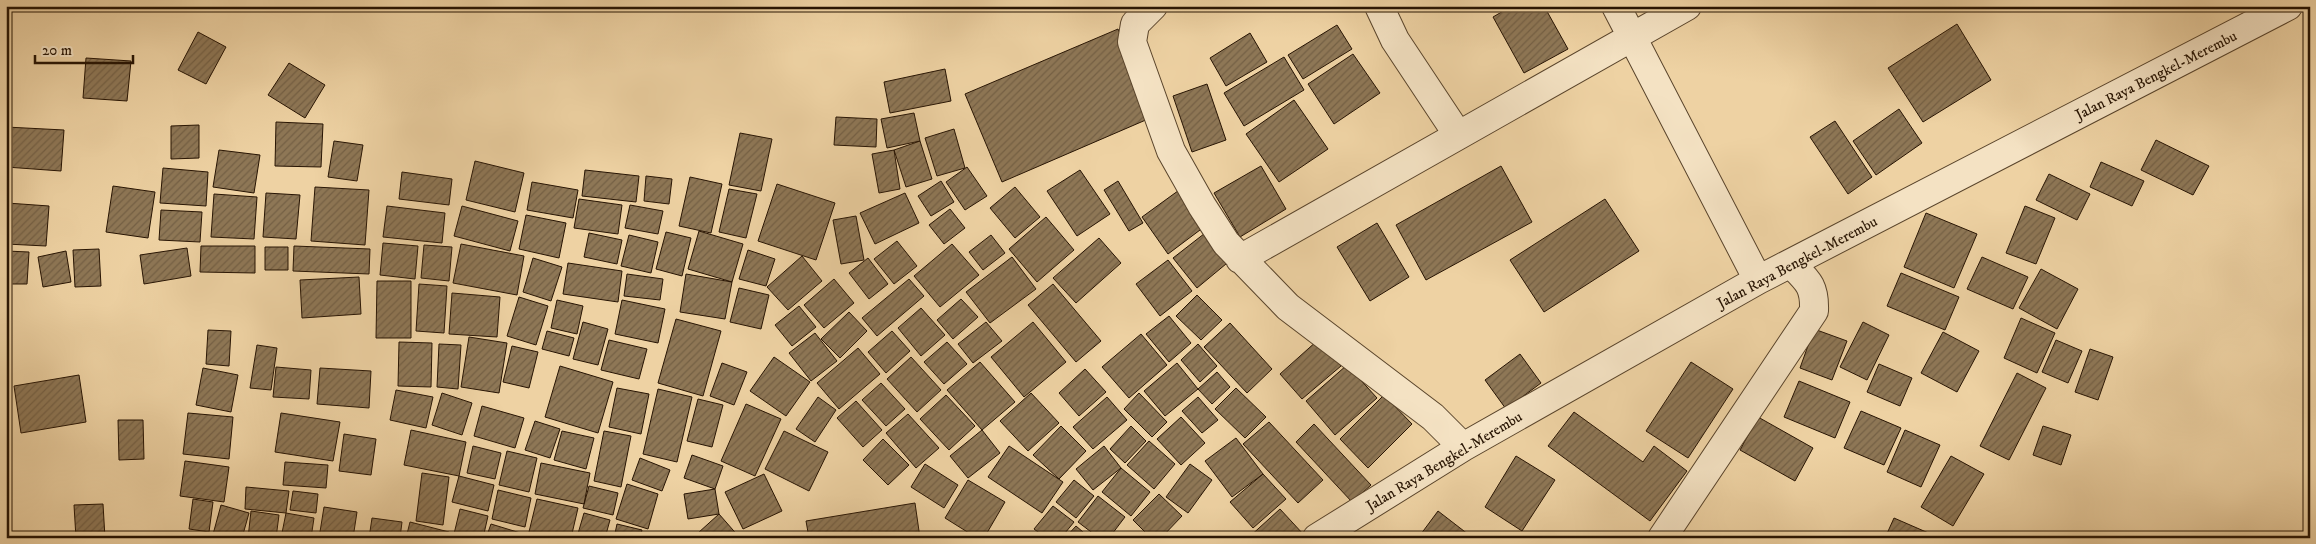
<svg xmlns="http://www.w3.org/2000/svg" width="2316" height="544" viewBox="0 0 2316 544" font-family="'IM FELL DW Pica',serif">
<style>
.building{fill:url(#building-hatch);stroke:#271403}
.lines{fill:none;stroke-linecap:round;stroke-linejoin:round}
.minor-casing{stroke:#59442b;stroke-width:30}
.minor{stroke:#f4e2c3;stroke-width:28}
.labels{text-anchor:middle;stroke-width:4.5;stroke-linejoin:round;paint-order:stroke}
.street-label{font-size:15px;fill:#271403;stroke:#f4e2c3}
</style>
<defs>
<pattern id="building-hatch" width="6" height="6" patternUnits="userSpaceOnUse" patternTransform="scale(1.25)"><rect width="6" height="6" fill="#8e7756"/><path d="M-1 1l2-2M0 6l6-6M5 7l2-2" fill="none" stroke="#746045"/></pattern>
</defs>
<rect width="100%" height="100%" fill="#eed2a3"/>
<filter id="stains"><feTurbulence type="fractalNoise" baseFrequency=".004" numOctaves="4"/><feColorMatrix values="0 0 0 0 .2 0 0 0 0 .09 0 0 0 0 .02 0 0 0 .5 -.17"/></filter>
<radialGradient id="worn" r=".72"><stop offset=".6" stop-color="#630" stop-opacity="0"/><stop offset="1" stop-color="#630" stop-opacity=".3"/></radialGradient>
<!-- building -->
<path class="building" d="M1512,6H1544L1568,49L1524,73L1493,17Z
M1957,24L1991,80L1923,122L1888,68Z
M1337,25L1352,49L1303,79L1288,55Z
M1118,29L1155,116L1002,182L965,94Z
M198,32L226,47L206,84L178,70Z
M1250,33L1267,62L1226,86L1210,58Z
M1353,54L1380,93L1334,124L1308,84Z
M1284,57L1304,90L1244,126L1224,93Z
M86,58L131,61L127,101L83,98Z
M289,63L325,85L305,118L268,95Z
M945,69L951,101L890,113L884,82Z
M1207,84L1226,140L1192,152L1173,96Z
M1294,100L1328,149L1279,182L1246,134Z
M1899,109L1922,143L1876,175L1853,141Z
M914,113L920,141L887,148L881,119Z
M836,117L877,119L876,147L834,145Z
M1835,121L1872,177L1848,194L1810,137Z
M276,122L323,124L321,167L275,166Z
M199,125V158L171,159V126Z
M6,127L64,130L61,171L6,167Z
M954,129L965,168L937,176L925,138Z
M740,133L772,139L761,191L729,185Z
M2156,140L2209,166L2193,195L2141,170Z
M334,141L363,145L357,181L328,177Z
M920,141L932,179L906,187L894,150Z
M219,150L260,155L254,193L213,187Z
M894,150L900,189L879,193L872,154Z
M475,161L524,173L515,212L466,200Z
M2101,162L2144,181L2132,206L2090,187Z
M1261,166L1286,209L1240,237L1214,193Z
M1501,166L1532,222L1426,280L1396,225Z
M967,167L987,196L965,210L946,182Z
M163,168L208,172L206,206L160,203Z
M585,170L639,176L636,202L582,196Z
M1080,170L1110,214L1077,236L1047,191Z
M402,172L452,179L449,205L399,199Z
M6,173L11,174L10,200H6Z
M2049,174L2090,194L2077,220L2036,200Z
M646,176L672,179L669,204L644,201Z
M690,177L722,184L711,233L679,226Z
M941,181L954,202L931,216L918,196Z
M1118,181L1143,223L1129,231L1104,190Z
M532,182L578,190L573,218L527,210Z
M777,184L835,203L816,260L758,241Z
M113,186L155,192L148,238L106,232Z
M315,187L369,190L365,245L311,241Z
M1015,187L1040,217L1015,238L990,208Z
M1182,188L1208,224L1168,254L1142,217Z
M729,189L757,194L746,238L719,232Z
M266,193L300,195L296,239L263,237Z
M905,193L919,223L875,244L860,213Z
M214,194L257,197L254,239L211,237Z
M579,199L622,205L618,234L574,228Z
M1605,199L1639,251L1544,312L1510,260Z
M7,203L49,206L46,246L6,244Z
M630,205L663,211L658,234L625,228Z
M387,206L445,213L442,243L383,237Z
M462,206L518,221L510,251L454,236Z
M2025,206L2055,218L2036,264L2006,253Z
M950,209L965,228L944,244L929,225Z
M161,210L202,212L200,242L159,240Z
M1926,213L1977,234L1954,288L1904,267Z
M526,215L566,223L559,258L519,249Z
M856,216L864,260L841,264L833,220Z
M1046,217L1074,250L1037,282L1009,249Z
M1377,223L1409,277L1370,301L1337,247Z
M1209,230L1232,259L1197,288L1173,258Z
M699,231L743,244L732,282L688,269Z
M666,232L691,238L682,276L656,269Z
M589,233L622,240L617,264L584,257Z
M629,235L658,242L651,273L621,266Z
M991,235L1005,253L983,270L969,252Z
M1099,238L1121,263L1076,303L1053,278Z
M897,241L917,266L894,284L874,259Z
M383,243L418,246L415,279L380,275Z
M461,244L524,256L517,295L453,283Z
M952,244L979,275L940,307L914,276Z
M424,245L452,247L449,281L421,278Z
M201,246H255V273L200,272Z
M294,246L370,249L369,274L293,271Z
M265,247H288V270H265Z
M187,248L191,276L144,284L140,255Z
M99,249L101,286L75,287L73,250Z
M748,250L775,259L766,286L739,279Z
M6,251L29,252L27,284H6Z
M66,251L71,282L43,287L38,257Z
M802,256L822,281L788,310L767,287Z
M1012,257L1036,289L990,323L966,292Z
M1982,257L2028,277L2013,309L1967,289Z
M533,258L562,267L551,301L523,292Z
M868,258L888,284L869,299L849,273Z
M1168,260L1192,291L1160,316L1136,284Z
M568,263L622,271L618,302L563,294Z
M2041,269L2078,289L2057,329L2019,308Z
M1901,273L1959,297L1945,330L1887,306Z
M627,274L663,279L660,300L624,296Z
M686,274L732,282L725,319L680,312Z
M359,277L361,314L302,318L300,280Z
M834,279L854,303L824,328L804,305Z
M909,279L924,296L877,336L862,318Z
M377,281H411V338H376Z
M419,284L447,286L444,333L416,331Z
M1053,284L1101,341L1076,362L1028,305Z
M739,288L769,295L761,329L730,322Z
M452,293L500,297L497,337L449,334Z
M1197,295L1222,320L1201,340L1176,316Z
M519,297L548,306L536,345L507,336Z
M961,299L978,317L953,339L937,320Z
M557,300L583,306L577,334L551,328Z
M622,300L665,309L658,343L615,334Z
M799,306L816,327L792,346L775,325Z
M921,308L945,335L921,356L898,328Z
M849,312L867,331L840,358L821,339Z
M1169,316L1191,343L1169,362L1146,334Z
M2021,318L2055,333L2037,373L2004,358Z
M676,319L721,331L703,396L658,383Z
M583,322L608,329L598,365L573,359Z
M986,322L1002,341L973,363L958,344Z
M1033,322L1066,362L1024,397L991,357Z
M1863,322L1889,335L1867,380L1840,367Z
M1230,323L1272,369L1247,393L1204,347Z
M1814,329L1847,341L1832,380L1800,368Z
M208,330L231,331L229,366L206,364Z
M547,331L574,338L569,356L542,349Z
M892,331L910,351L886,373L868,352Z
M1943,332L1979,351L1957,392L1921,373Z
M815,333L837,361L811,381L789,353Z
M1141,334L1167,365L1129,398L1102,367Z
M469,337L507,343L499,393L461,387Z
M609,340L647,349L639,379L601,370Z
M1318,340L1341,366L1302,399L1280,374Z
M2056,340L2082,351L2068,383L2042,372Z
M399,342L432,343L431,387L398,386Z
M947,342L967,364L944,384L924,362Z
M439,344L461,345L458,389L437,387Z
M1198,344L1217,366L1200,382L1181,360Z
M257,345L277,348L271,390L250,388Z
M512,346L538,352L529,388L503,382Z
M858,348L880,374L839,409L817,383Z
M2090,349L2113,357L2098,400L2075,392Z
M1520,354L1541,383L1506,409L1485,380Z
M774,357L810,382L786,416L750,391Z
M911,357L941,390L917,412L887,379Z
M980,362L1015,402L982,430L947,390Z
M1691,362L1733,389L1688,458L1646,431Z
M722,363L747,372L734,405L710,396Z
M1177,363L1198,389L1165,416L1144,391Z
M1879,364L1912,378L1900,406L1867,392Z
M1347,365L1377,398L1335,435L1306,401Z
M560,366L613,382L598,433L545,417Z
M276,367L311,370L309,399L273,397Z
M203,368L238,375L231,412L196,405Z
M320,368L371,371L369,408L317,404Z
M1085,369L1106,392L1079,416L1059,393Z
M1217,372L1230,387L1212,404L1198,389Z
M2017,373L2046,388L2009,460L1980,446Z
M79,375L86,422L21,433L14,386Z
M1799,381L1850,402L1835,438L1784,417Z
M881,383L905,409L886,426L862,400Z
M617,388L649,394L641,434L609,427Z
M1236,388L1266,417L1245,438L1215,409Z
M658,389L692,397L677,462L643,454Z
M396,390L433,397L426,428L390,420Z
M442,393L472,403L462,435L432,425Z
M1031,393L1059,423L1028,451L1000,421Z
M1139,393L1167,422L1152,437L1124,409Z
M946,395L975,426L949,450L920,419Z
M1384,395L1412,424L1368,468L1340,439Z
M818,397L836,410L815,442L796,429Z
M1107,397L1127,420L1093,449L1073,427Z
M1198,397L1218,420L1202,433L1182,411Z
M698,399L723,405L712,447L687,441Z
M856,401L882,430L863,447L837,418Z
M746,404L781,419L755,476L721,461Z
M482,406L524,418L515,448L474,436Z
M1861,411L1901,428L1884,465L1844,448Z
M1574,412L1643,462L1654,446L1687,471L1650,521L1548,446Z
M188,413L233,417L229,459L183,454Z
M281,413L340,422L333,461L275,452Z
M908,414L939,448L916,468L886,433Z
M1181,417L1205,443L1181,465L1157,439Z
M1758,417L1813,448L1795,481L1740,450Z
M118,420H143L144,459L119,460Z
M535,421L560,429L550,458L525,450Z
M1269,422L1323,480L1298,503L1243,444Z
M1314,424L1371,485L1352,502L1296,442Z
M1061,426L1086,451L1059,479L1033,455Z
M1131,426L1146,441L1125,463L1110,449Z
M2043,426L2071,435L2061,465L2033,455Z
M411,430L466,442L459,476L404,465Z
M982,430L1000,453L968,478L950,456Z
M1905,430L1940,445L1921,487L1887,472Z
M562,431L594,438L586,469L554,460Z
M604,431L631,436L621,487L594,481Z
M784,431L828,452L809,491L765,469Z
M344,434L376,439L371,475L339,471Z
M1236,438L1263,474L1232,497L1205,461Z
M883,439L909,465L888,485L863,460Z
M1149,441L1175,464L1154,489L1127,465Z
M473,446L501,453L495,479L467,473Z
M1009,446L1063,482L1042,513L988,477Z
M1104,446L1121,468L1093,490L1076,469Z
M507,451L537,458L529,492L499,485Z
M692,455L723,466L715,489L684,478Z
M1516,456L1555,480L1522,531L1485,507Z
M1951,456L1984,474L1953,526L1921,507Z
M640,458L670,470L662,491L632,480Z
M185,461L229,467L224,502L180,496Z
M285,462L328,465L326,488L283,485Z
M541,463L590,473L584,504L535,494Z
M925,464L958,485L944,508L911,487Z
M1190,464L1212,480L1188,513L1166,497Z
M1121,468L1150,492L1131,516L1102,492Z
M422,473L449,477L443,525L416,521Z
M764,474L782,511L743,529L725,492Z
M1263,474L1286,499L1253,528L1230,502Z
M459,476L494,485L488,511L452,502Z
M968,480L1005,502L984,538H977L945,518Z
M1074,480L1094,496L1076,518L1056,502Z
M627,484L658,494L648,529L616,519Z
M589,486L618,493L613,515L583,508Z
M246,487L289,491L286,513L245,509Z
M715,489L719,514L688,519L684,494Z
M498,490L531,498L525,527L492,519Z
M293,491L318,494L316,513L290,510Z
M1159,494L1182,516L1161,538H1151L1133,520Z
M1098,496L1125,517L1109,538H1099L1078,522Z
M193,499L213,502L209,532L189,529Z
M537,499L578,508L571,538L528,536Z
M915,503L920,538H809L806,521Z
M103,504L105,538H76L74,505Z
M221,505L249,513L242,538H212Z
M1053,506L1074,522L1061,538H1046L1034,529Z
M324,507L357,512L353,538H319Z
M460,509L488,516L483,538H453Z
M1280,509L1304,535L1301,538H1248Z
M251,511L279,515L276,538H248Z
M1438,511L1473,538H1418Z
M286,513L314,518L311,538H281Z
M584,513L610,520L605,538L577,537Z
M719,514L740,538H702L698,533Z
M372,518L402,522L400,538H369Z
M1894,518L1940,538H1885Z
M410,522L449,532L448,538H406Z
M491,524L527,535L526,538H486Z
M617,524L642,530L640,538H614Z
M1076,526L1090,538H1065Z"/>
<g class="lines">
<defs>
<path id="minor" d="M1153,6L1135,24L1132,42L1171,151L1202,206L1226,243L1288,307L1433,417L1463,447
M1379,6L1395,40L1458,135
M1616,6L1758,280
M1240,259L1687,6
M1317,538L1463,447L1758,280L2288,6
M1662,538L1814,311C1815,286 1808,281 1791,264"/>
</defs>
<!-- minor casing -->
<use href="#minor" class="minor-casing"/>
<!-- minor -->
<use href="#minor" class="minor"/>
</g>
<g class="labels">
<!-- street labels -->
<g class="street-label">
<text transform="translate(2156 75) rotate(-27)" y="5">Jalan Raya Bengkel-Merembu</text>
<text transform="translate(1797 262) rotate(-28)" y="5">Jalan Raya Bengkel-Merembu</text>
<text transform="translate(1444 461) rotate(-31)" y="5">Jalan Raya Bengkel-Merembu</text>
</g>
</g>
<!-- margin -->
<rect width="2316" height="544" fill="none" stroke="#eed2a3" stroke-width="25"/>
<rect x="8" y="8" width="2301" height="529" fill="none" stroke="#271403" stroke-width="2.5"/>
<rect x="12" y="12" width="2291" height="519" fill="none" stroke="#271403"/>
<!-- scale -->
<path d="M35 55v8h98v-8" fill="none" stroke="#271403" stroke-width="2.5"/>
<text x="42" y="55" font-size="15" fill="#271403" stroke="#f4e2c3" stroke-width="4" paint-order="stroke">20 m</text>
<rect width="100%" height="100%" filter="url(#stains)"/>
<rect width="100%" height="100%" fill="url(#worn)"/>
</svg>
